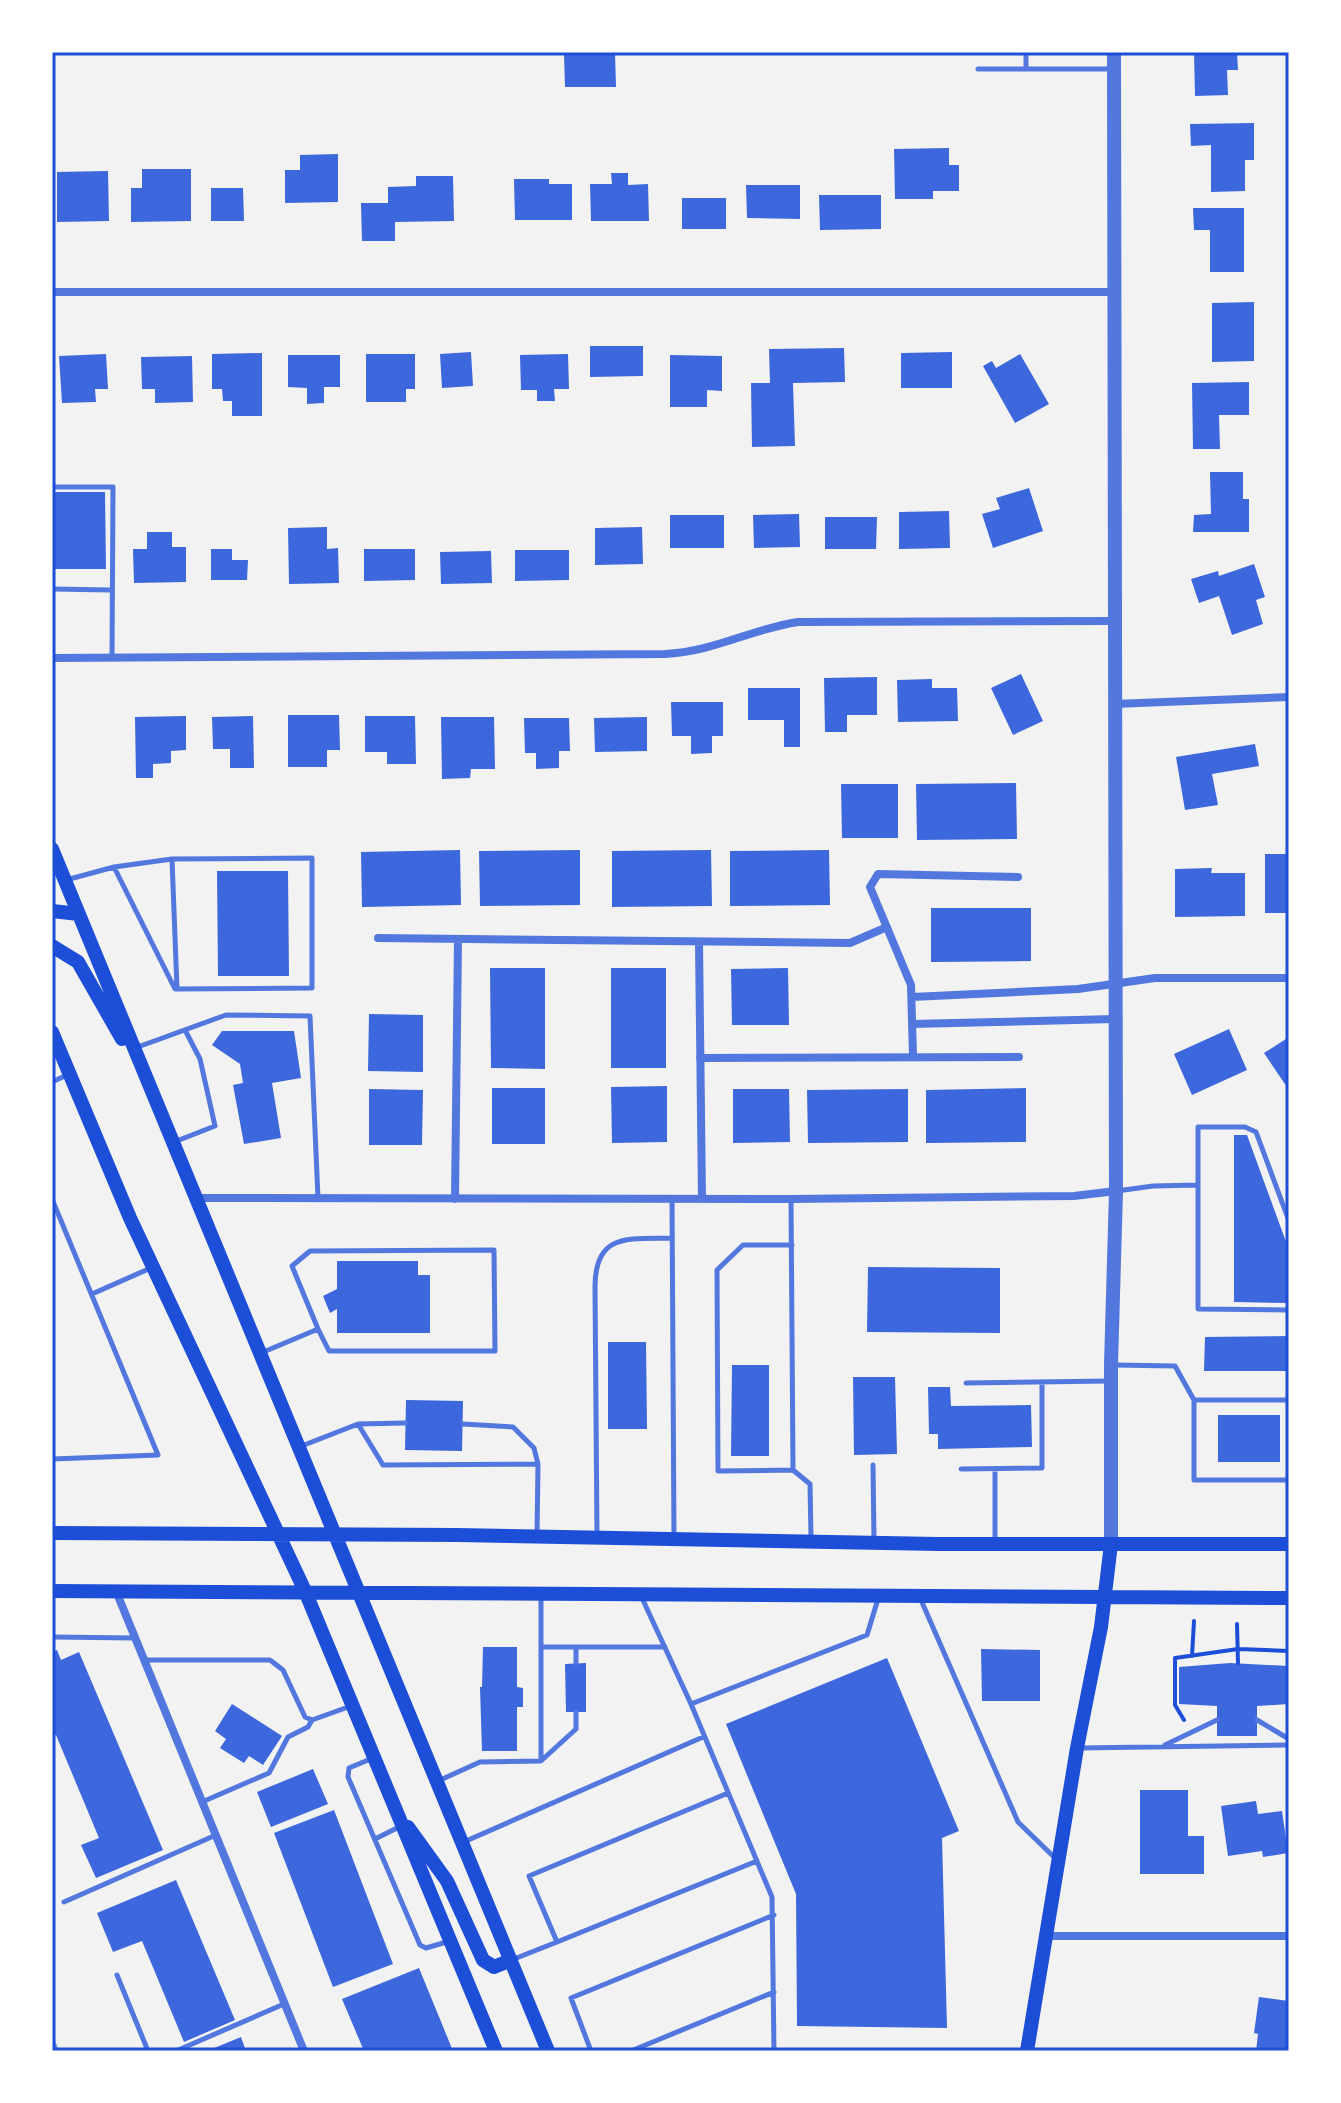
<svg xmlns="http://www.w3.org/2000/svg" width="1341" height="2103" viewBox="0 0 1341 2103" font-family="'Archivo Narrow',sans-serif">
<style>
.building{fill:#3d67dc}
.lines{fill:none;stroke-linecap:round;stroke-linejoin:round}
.path{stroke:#1d4ed8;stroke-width:4}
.service{stroke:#5277de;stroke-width:5}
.minor{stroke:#5277de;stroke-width:8}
.tertiary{stroke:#5277de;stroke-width:14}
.secondary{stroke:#1d4ed8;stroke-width:14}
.rail{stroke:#7290e2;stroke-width:6}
.neatline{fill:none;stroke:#1d4ed8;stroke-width:3}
</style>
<rect width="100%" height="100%" fill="#f2f2f2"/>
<!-- building -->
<path class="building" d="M580,52H615L616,87H565L564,54H580Z
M1194,52H1237L1238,70H1227L1228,95L1195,96Z
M1254,123V160H1245V191L1211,192V145L1191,146L1190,124Z
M949,148V165H959V191H933V199H895L894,149Z
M338,154V202L285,203V170H300V155Z
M142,169H191V221L131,222V188H142Z
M108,171L109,221L57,222V172Z
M611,173H628V185L648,184L649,221H591L590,184H612Z
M416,176H453L454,221L395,222V241H362L361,203H388V187L416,186Z
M514,179H549V184H572V220H515Z
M746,185H800V219L747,218Z
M211,188H243L244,221H211Z
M819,195H881V229L820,230Z
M682,198H726V229H682Z
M1193,208H1244V272H1210V230H1194Z
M1254,302V361L1212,362V303Z
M590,346H643V376L590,377Z
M844,348L845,382L793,383L795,446L752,447L751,383H770L769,349Z
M471,352L473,386L442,388L440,354Z
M952,352V388H901V353Z
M262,353V416H232V401H223L222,389H212V354Z
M106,354L108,389H95L96,402L62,403L59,356Z
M366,354H415V389H406V402H366Z
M568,354L569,389H554L555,401H537V390H521L520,355Z
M1020,354L1049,404L1015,423L983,366L992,361L996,368Z
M288,355H340V387H324V403L307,404V388L288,387Z
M670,355L722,356V391L707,390V407H670Z
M192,356L193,402L155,403V389H142L141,357Z
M1249,382V415H1219L1220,449H1193L1192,383Z
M1210,472H1243V499H1249V532H1193L1194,515L1211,514Z
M1029,488L1043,531L993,548L982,514L1000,509L996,498Z
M52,492H105L106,569H52Z
M949,511L950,548L899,549V512Z
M799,514L800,547L754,548L753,515Z
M670,515H724V548H670Z
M825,517H877L876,549H825Z
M327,527V549L338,548L339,583L289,584L288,528Z
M642,527L643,564L595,565V528Z
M147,532H172V547H186V582L134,583L133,549H147Z
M211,549H232V560H248L247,580H211Z
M364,549H415V580L364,581Z
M515,550H569V580L515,581Z
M491,551L492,583L441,584L440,552Z
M1254,564L1265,597L1256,600L1263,624L1232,635L1219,596L1199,603L1191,579L1218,571L1219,576Z
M1021,674L1043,721L1013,735L991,688Z
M877,677V715H847V732H825L824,678Z
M932,679V688H957L958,721L898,722L897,680Z
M748,688H800V747H784V720H748Z
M671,702H723V736H712V753L691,754V736H672Z
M288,715H339L340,750H327V767H288Z
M186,716V750L171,751V763L153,764V778H136L135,717Z
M253,716L254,768H230V749H213L212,717Z
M365,716H415L416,764H387V752H365Z
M441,717H494L495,769H471L470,778L442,779Z
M647,717V751L595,752L594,718Z
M524,718H569L570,751H559V768L536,769V753H525Z
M1255,744L1259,766L1212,774L1218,805L1185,810L1176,757Z
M1016,783L1017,839L917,840L916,784Z
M841,784H898V838H842Z
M460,850L461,905L362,907L361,852Z
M580,850V905L480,906L479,851Z
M711,850L712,906L612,907V851Z
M829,850L830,905L730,906V851Z
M1265,854H1289V913H1265Z
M1212,868L1211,873H1245V916L1175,917V869Z
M217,871H288L289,976H218Z
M931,908H1031V961L931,962Z
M490,968H545V1069L491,1068Z
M611,968H666V1068H611Z
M788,968L789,1025H732L731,969Z
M369,1014L423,1015V1072L368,1071Z
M1229,1029L1247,1070L1192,1095L1174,1054Z
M222,1031H294L301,1078L272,1083L281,1138L244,1144L233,1085L243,1083L240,1064L212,1045Z
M1289,1037V1090L1264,1053Z
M667,1086V1142L612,1143L611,1087Z
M492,1088H545V1144H492Z
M1026,1088V1142L926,1143V1090Z
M369,1089L423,1090L422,1145H369Z
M733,1089H789L790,1142L733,1143Z
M908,1089V1142L808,1143L807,1090Z
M1234,1135H1247L1289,1250V1303L1234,1302Z
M337,1261H418V1275H430V1333H337V1309L330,1313L323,1296L337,1289Z
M868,1267L1000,1268V1333L867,1332Z
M1289,1336V1371H1204L1205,1337Z
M608,1342H646L647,1429H608Z
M732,1365H769V1456H731Z
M853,1377H895L897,1454L854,1455Z
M928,1387H950L951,1406L1031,1405L1032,1447L938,1449V1434H929Z
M406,1400L463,1401L462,1451L405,1450Z
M1218,1415H1280V1462H1218Z
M483,1647H517V1687L523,1688V1707H517V1751H482L480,1687H482Z
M981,1649L1040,1650V1701H982Z
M57,1650L61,1660L79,1652L163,1850L96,1878L81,1845L99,1838L56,1735L52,1737V1652Z
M887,1658L959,1831L942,1838L947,2028L797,2026L796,1894L726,1724Z
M586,1663V1712H566L565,1664Z
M1230,1663L1289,1666V1704L1257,1706V1736H1217V1706L1179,1704V1667Z
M232,1704L282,1736L263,1765L249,1756L244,1763L220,1748L226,1739L215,1731Z
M313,1769L328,1804L271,1827L257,1792Z
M1140,1790H1188V1836H1204V1874H1140Z
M1256,1801L1258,1814L1282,1811L1288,1853L1263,1857L1262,1851L1228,1856L1221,1806Z
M334,1810L393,1964L333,1987L274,1833Z
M176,1880L235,2020L184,2042L142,1941L113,1952L97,1913Z
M419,1968L453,2051H364L342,1999Z
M1259,1997L1289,2001V2051H1256L1258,2034L1254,2033Z
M241,2037L246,2051H207Z"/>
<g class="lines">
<!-- path -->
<path class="path" d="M1237,1624L1238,1663
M1288,1651L1289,1665
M1192,1656L1194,1621
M1184,1720L1175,1705V1658L1238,1649L1289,1651"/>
<!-- service -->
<path class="service" d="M1026,52V69
M978,69H1113
M52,487H113L112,657
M52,589L111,590
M172,859L177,989
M66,880L114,867L172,859L312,858V988L175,989L114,867
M135,1048L226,1015L310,1016L318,1198
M52,1082L69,1074
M174,1142L215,1126L200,1059L185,1030
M1117,1191L1153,1186L1198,1185
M52,1199L158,1455L52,1459
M672,1199L674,1538
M791,1199L793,1470L810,1484L811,1538
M1289,1221L1256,1132L1245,1127H1198V1309L1289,1310
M792,1245H743L717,1270L718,1471L793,1470
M92,1294L153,1267
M261,1353L318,1329L329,1351H495L494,1250L310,1251L292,1266L318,1329
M1114,1365L1175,1366L1194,1400H1289
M966,1383L1110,1381
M1194,1400V1480H1289
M358,1424L405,1423
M463,1424L513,1427L534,1448L538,1464
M299,1447L358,1424L383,1465L538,1464L537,1536
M873,1465L874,1540
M961,1469L1042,1468V1382
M995,1469V1544
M597,1536L595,1287C595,1232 629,1239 672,1238
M642,1598L691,1704L772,1897L774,2051
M921,1600L1018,1822L1055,1858
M52,1637L135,1638
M541,1647H665
M145,1660H270L283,1670L305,1717L312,1720L351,1706
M576,1663V1647
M691,1704L867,1635L878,1599
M1257,1720L1289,1739
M1165,1745L1217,1720
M1078,1748L1289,1745
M373,1758L349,1768L348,1777L420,1945L426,1948L450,1941
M542,1760L576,1729V1712
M438,1781L480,1762L541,1761V1594
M728,1793L529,1876L557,1942L757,1861
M202,1802L269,1773L288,1737L308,1727L312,1720
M375,1839L401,1826
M466,1841L703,1737
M64,1902L216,1835
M514,1959L557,1942
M117,1975L148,2051
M176,2051L284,2004
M591,2051L571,1998L774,1915
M631,2051L774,1992"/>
<!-- minor -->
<path class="minor" d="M52,292H1114
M52,658L665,654C713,652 751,629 798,622L1114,621
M1114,704L1289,697
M378,938L850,943L887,927
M699,942L702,1199
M912,997L1078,989L1155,978H1289
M912,1024L1115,1019
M913,1056L911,985L870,887L878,874L1018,877
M700,1058L1019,1057
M196,1198L791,1199L1074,1196L1116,1191
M455,1199L458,939
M116,1591L304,2051
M1047,1936H1289"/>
<!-- tertiary -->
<path class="tertiary" d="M1111,1544V1365L1116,1191L1114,52"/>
<!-- secondary -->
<path class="secondary" d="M52,849L548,2051
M52,911L79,914
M52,946L78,962L122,1039
M52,1032L130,1218L305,1591L496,2051
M52,1533L458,1535L938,1544H1289
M52,1591L1289,1598
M408,1827L447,1881L483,1960L494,1967L511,1960
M1027,2051L1077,1748L1101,1627L1111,1544"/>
<!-- rail -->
<path class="rail" d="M52,2041L56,2051"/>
</g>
<!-- border -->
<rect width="1341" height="2103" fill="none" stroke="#ffffff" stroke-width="108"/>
<rect x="54" y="54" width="1233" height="1995" class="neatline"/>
</svg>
